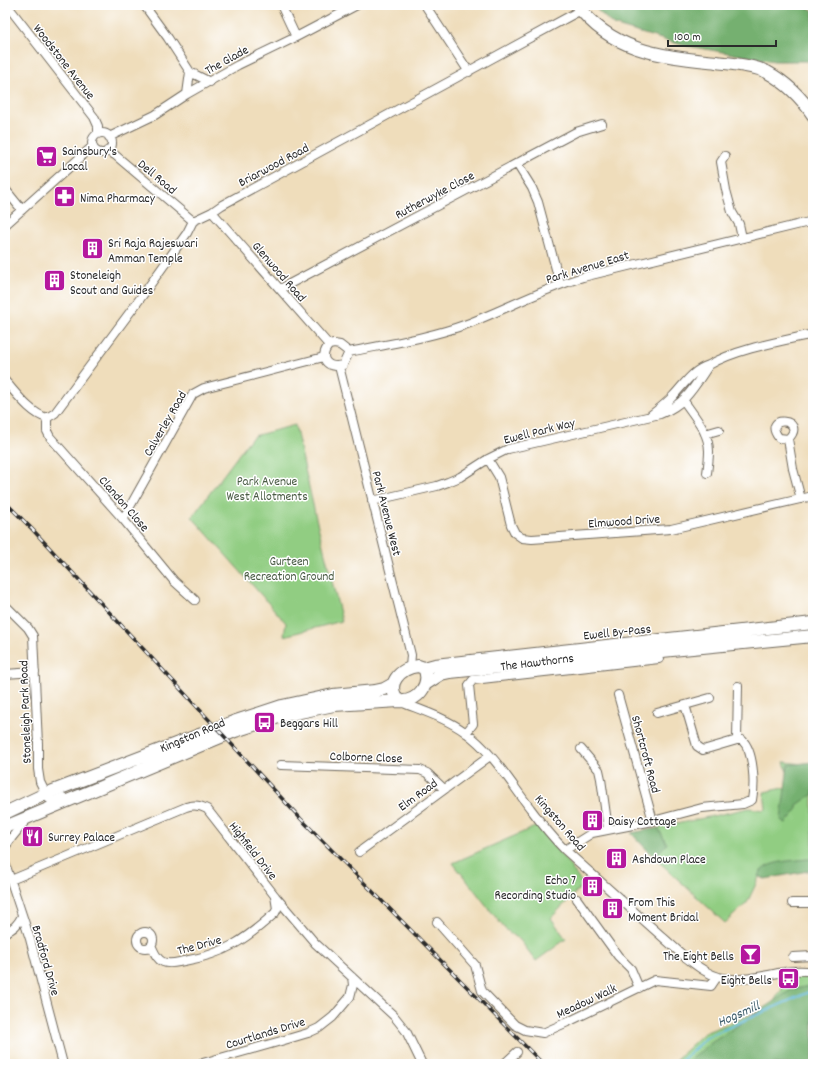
<svg xmlns="http://www.w3.org/2000/svg" width="818" height="1069" viewBox="0 0 818 1069" font-family="Dekko,sans-serif">
<style>
.green{fill:#91cd82;stroke:#5e7c56}
.forest{fill:#74b070;stroke:#506e4e}
.lines{fill:none;stroke-linecap:round;stroke-linejoin:round}
.stream{stroke:#64bae1;stroke-width:2}
.minor-casing{stroke:#70695d;stroke-width:10}
.highway-casing{stroke:#70695d;stroke-width:14}
.minor{stroke:#fff;stroke-width:8}
.highway{stroke:#fff;stroke-width:12}
.rail-casing{stroke:#2b2b2b;stroke-width:3.5}
.rail{stroke:#fff;stroke-width:2;stroke-dasharray:6;stroke-linecap:butt}
.labels{text-anchor:middle;stroke-width:3;stroke-linejoin:round;paint-order:stroke}
.street-label{font-size:13px;fill:#2b2b2b;stroke:#fff}
.poi-label{font-size:13px;fill:#2b2b2b;stroke:#fff;text-anchor:start}
.park-label{font-size:13px;fill:#4a5c45;stroke:#fff}
.water-label{font-size:14px;font-style:italic;fill:#3f5d6b;stroke:#fff}
</style>
<rect width="100%" height="100%" fill="#fff"/>
<filter id="ink" filterUnits="userSpaceOnUse"><feTurbulence type="fractalNoise" baseFrequency=".025" numOctaves="2"/><feDisplacementMap in="SourceGraphic" scale="8" xChannelSelector="R" yChannelSelector="G"/><feConvolveMatrix kernelMatrix="1 2 1 2 8 2 1 2 1" color-interpolation-filters="sRGB"/></filter>
<filter id="wash" filterUnits="userSpaceOnUse"><feTurbulence type="fractalNoise" baseFrequency=".012" numOctaves="4" result="noise"/><feDisplacementMap in="SourceGraphic" scale="16" xChannelSelector="R" yChannelSelector="G"/><feGaussianBlur stdDeviation="0.9" result="paint"/><feColorMatrix in="noise" values="0 0 0 0 0 0 0 0 0 0 0 0 0 0 0 0 0 1.4 0 .05"/><feComposite in="paint" operator="in"/></filter>
<g filter="url(#wash)">
<rect width="100%" height="100%" fill="#efddbb"/>
<!-- green -->
<path class="green" d="M295,425L316,518L342,621L284,636L286,623L192,517L248,442L254,436Z
M784,762L813,765V868L761,873L747,903L725,923L654,857L666,844L658,828L749,808L765,810L766,809L764,792L792,786Z
M537,826L566,860L583,885L551,918L566,939L536,961L520,940L505,929L453,863Z
M791,976H813V1042L785,1064H671L704,1033L758,1012L774,1001Z"/>
<!-- forest -->
<path class="forest" d="M592,5H800L813,10V61H774L682,45L613,25Z
M813,762V794L797,805V810L786,823L781,820L788,765Z
M658,828L667,844L654,857L631,833Z
M808,859H813V870L765,879L758,876C764,860 793,861 808,859Z
M813,985V1060L808,1064H684L711,1043L791,990Z"/>
<g class="lines">
<!-- stream -->
<path class="stream" d="M678,1064L707,1037L813,990"/>
</g>
</g>
<g filter="url(#ink)">
<g class="lines">
<defs>
<path id="minor" d="M7,5L94,117L98,126V134
M144,5L168,38L190,72L210,82
M281,5L296,37
M425,5L469,72
M187,94L190,72
M92 143a10 10 0 1 1 20 0a10 10 0 1 1-20 0Z
M109,137L155,115L187,94L238,65L296,37L357,5
M107,151L115,155L193,221
M725,156L721,162L726,190L732,212L739,224L742,238
M517,164L532,188L538,202L560,284
M5,189L22,210
M212,212L329,345
M5,225L93,146
M280,289L576,132L602,124
M334,344L340,345L349,352L343,365C327,369 318,358 329,345Z
M349,352C388,344 429,338 467,324C506,309 543,289 583,277L813,221
M339,366L411,655L410,667
M5,381C16,393 31,414 47,418
M684,401C694,416 709,432 709,451C709,458 708,466 707,473
M651,415C659,409 667,403 674,395C685,383 693,370 709,365
M47,418L55,413L142,296L187,233L193,221L212,212L222,205L581,10
M47,418V431L50,437L123,519L174,581L195,600
M705,434L719,430
M788,439C809,418 760,414 779,438L788,439L793,469L801,499
M488,459L499,477L511,525L515,533L522,538L532,539L671,529L813,496
M372,501L437,486L448,482L460,477L488,459L508,449L660,414C686,404 694,387 709,365C736,349 782,341 813,334
M123,519L193,394L204,388L324,357
M5,605L28,628L33,636L38,744V769L40,782L48,798C53,803 57,799 63,797
M5,674L35,672
M401,702C423,711 446,718 465,732C492,751 510,782 530,808C541,823 552,837 565,850L685,957C695,964 706,974 719,977C740,983 764,975 785,972C794,970 804,971 813,971
M685,705L697,746L703,750L737,740
M657,713L710,698
M466,733L473,724L469,685L473,680L659,659
M581,749L599,770L601,779L608,829
M281,765L420,770L427,773L444,789
M653,821L702,808L743,804L752,800C755,784 754,751 742,740H737L738,686
M5,847L13,836L27,819
M565,850L592,833L653,821L618,695
M359,852L490,756
M5,863L30,939L63,1064
M11,880L186,807C194,804 200,805 207,809L275,896L315,943L394,1016L406,1031L422,1064
M577,899L618,956L631,969L639,988
M792,903H813
M437,922L475,965L482,991L515,1025L525,1030L543,1033L572,1020L655,980L711,986L717,977
M5,932C14,929 18,924 22,916
M137 940a8 8 0 1 1 16 0a8 8 0 1 1-16 0Z
M151,945C154,951 156,959 163,962C170,965 178,962 184,961C225,954 245,940 275,913L277,909L275,896
M793,957L813,956
M199,1064L281,1041L308,1033L319,1028L333,1017L350,997L353,985L352,977
M504,1064L517,1052"/>
<path id="highway" d="M577,5C612,52 662,56 716,62C732,64 752,65 767,72C787,83 801,97 813,115
M418,666L424,668C432,684 417,703 399,701C384,685 400,668 418,666Z
M424,668L435,665L813,623
M427,683L441,674L450,672L813,636
M5,813L45,794L233,722L282,706L333,695L375,691L384,689L393,684
M5,827L235,731L285,715L334,705L399,701"/>
</defs>
<!-- minor casing -->
<use href="#minor" class="minor-casing"/>
<!-- highway casing -->
<use href="#highway" class="highway-casing"/>
<!-- minor -->
<use href="#minor" class="minor"/>
<!-- highway -->
<use href="#highway" class="highway"/>
<defs>
<path id="rail" d="M5,502L32,529L301,819L543,1064"/>
</defs>
<!-- rail casing -->
<use href="#rail" class="rail-casing"/>
<!-- rail -->
<use href="#rail" class="rail"/>
</g>
</g>
<!-- icons -->
<defs>
<symbol id="supermarket-square" viewBox="-11 -11 22 22"><rect x="-9" y="-9" width="18" height="18" rx="4" fill="#b5179e" stroke="#fff"/><path d="M-6-5.5h2.5l.6 2H6L4.5 2H-2.5L-4.4-4H-6ZM-1.5 3.2a1.3 1.3 0 1 0 .1 0ZM3 3.2a1.3 1.3 0 1 0 .1 0Z" fill="#fff"/></symbol>
<symbol id="pharmacy-square" viewBox="-11 -11 22 22"><rect x="-9" y="-9" width="18" height="18" rx="4" fill="#b5179e" stroke="#fff"/><path d="M-2-6h4v4h4v4h-4v4h-4v-4h-4v-4h4Z" fill="#fff"/></symbol>
<symbol id="building-square" viewBox="-11 -11 22 22"><rect x="-9" y="-9" width="18" height="18" rx="4" fill="#b5179e" stroke="#fff"/><path d="M-4-6H4V6H1V3H-1V6H-4ZM-2.5-4.3h1.7v1.8h-1.7ZM.8-4.3h1.7v1.8H.8ZM-2.5-1h1.7V.8h-1.7ZM.8-1h1.7V.8H.8Z" fill="#fff"/></symbol>
<symbol id="bus-square" viewBox="-11 -11 22 22"><rect x="-9" y="-9" width="18" height="18" rx="4" fill="#b5179e" stroke="#fff"/><path d="M-5-6H5V4H4V6H2V4H-2V6H-4V4H-5ZM-3.5-4V0h7V-4ZM-3.5 1.2v1.5H-2V1.2ZM2 1.2v1.5H3.5V1.2Z" fill="#fff"/></symbol>
<symbol id="restaurant-square" viewBox="-11 -11 22 22"><rect x="-9" y="-9" width="18" height="18" rx="4" fill="#b5179e" stroke="#fff"/><path d="M-5-6h1v4h1v-4h1v4h1v-4h1v5L-1.5 .5V6h-2V.5L-5-1ZM5-6V6H3V1.5H1.5Q1.5-4 5-6Z" fill="#fff"/></symbol>
<symbol id="bar-square" viewBox="-11 -11 22 22"><rect x="-9" y="-9" width="18" height="18" rx="4" fill="#b5179e" stroke="#fff"/><path d="M-6-5H6L.8 .8V4.5H3.5V6h-7V4.5H-.8V.8Z" fill="#fff"/></symbol>
</defs>
<g fill-rule="evenodd">
<use href="#supermarket-square" x="34" y="144" width="25" height="25"/>
<use href="#pharmacy-square" x="52" y="184" width="25" height="25"/>
<use href="#building-square" x="80" y="236" width="25" height="25"/>
<use href="#building-square" x="42" y="268" width="25" height="25"/>
<use href="#bus-square" x="252" y="710" width="25" height="25"/>
<use href="#building-square" x="580" y="808" width="25" height="25"/>
<use href="#restaurant-square" x="20" y="824" width="25" height="25"/>
<use href="#building-square" x="604" y="846" width="25" height="25"/>
<use href="#building-square" x="580" y="874" width="25" height="25"/>
<use href="#building-square" x="600" y="896" width="25" height="25"/>
<use href="#bar-square" x="738" y="942" width="25" height="25"/>
<use href="#bus-square" x="776" y="966" width="25" height="25"/>
</g>
<g class="labels">
<!-- street labels -->
<g class="street-label">
<text transform="translate(226 59) rotate(-29)" y="5">The Glade</text>
<text transform="translate(65 61) rotate(52)" y="5">Woodstone Avenue</text>
<text transform="translate(273 164) rotate(-28)" y="5">Briarwood Road</text>
<text transform="translate(158 176) rotate(40)" y="5">Dell Road</text>
<text transform="translate(434 194) rotate(-28)" y="5">Rutherwyke Close</text>
<text transform="translate(587 266) rotate(-17)" y="5">Park Avenue East</text>
<text transform="translate(280 271) rotate(49)" y="5">Glenwood Road</text>
<text transform="translate(164 423) rotate(-60)" y="5">Calverley Road</text>
<text transform="translate(539 430) rotate(-14)" y="5">Ewell Park Way</text>
<text transform="translate(125 503) rotate(49)" y="5">Clandon Close</text>
<text transform="translate(388 513) rotate(76)" y="5">Park Avenue West</text>
<text transform="translate(624 520) rotate(-4)" y="5">Elmwood Drive</text>
<text transform="translate(617 631) rotate(-6)" y="5">Ewell By-Pass</text>
<text transform="translate(537 661) rotate(-7)" y="5">The Hawthorns</text>
<text transform="translate(24 712) rotate(-92)" y="5">Stoneleigh Park Road</text>
<text transform="translate(192 734) rotate(-23)" y="5">Kingston Road</text>
<text transform="translate(647 754) rotate(75)" y="5">Shortcroft Road</text>
<text transform="translate(366 756) rotate(2)" y="5">Colborne Close</text>
<text transform="translate(417 794) rotate(-36)" y="5">Elm Road</text>
<text transform="translate(561 822) rotate(49)" y="5">Kingston Road</text>
<text transform="translate(254 850) rotate(52)" y="5">Highfield Drive</text>
<text transform="translate(199 944) rotate(-15)" y="5">The Drive</text>
<text transform="translate(47 960) rotate(74)" y="5">Bradford Drive</text>
<text transform="translate(586 1000) rotate(-25)" y="5">Meadow Walk</text>
<text transform="translate(265 1032) rotate(-17)" y="5">Courtlands Drive</text>
</g>
<!-- poi labels -->
<g class="poi-label">
<text x="62" y="155">Sainsbury's<tspan x="62" dy="15">Local</tspan></text>
<text x="80" y="202">Nima Pharmacy</text>
<text x="108" y="247">Sri Raja Rajeswari<tspan x="108" dy="15">Amman Temple</tspan></text>
<text x="70" y="279">Stoneleigh<tspan x="70" dy="15">Scout and Guides</tspan></text>
<text x="280" y="727">Beggars Hill</text>
<text x="608" y="825">Daisy Cottage</text>
<text x="48" y="841">Surrey Palace</text>
<text x="632" y="863">Ashdown Place</text>
<text x="576" y="884" text-anchor="end">Echo 7<tspan x="576" dy="15">Recording Studio</tspan></text>
<text x="628" y="906">From This<tspan x="628" dy="15">Moment Bridal</tspan></text>
<text x="734" y="960" text-anchor="end">The Eight Bells</text>
<text x="772" y="984" text-anchor="end">Eight Bells</text>
</g>
<!-- park labels -->
<g class="park-label">
<text x="267" y="485">Park Avenue<tspan x="267" dy="15">West Allotments</tspan></text>
<text x="289" y="565">Gurteen<tspan x="289" dy="15">Recreation Ground</tspan></text>
</g>
<!-- water labels -->
<g class="water-label">
<text transform="translate(738 1013) rotate(-24)" y="5">Hogsmill</text>
</g>
</g>
<!-- margin -->
<rect width="818" height="1069" fill="none" stroke="#fff" stroke-width="20"/>
<!-- scale -->
<path d="M668 40v6h108v-6" fill="none" stroke="#2b2b2b" stroke-width="2"/>
<text x="674" y="40" font-size="12" fill="#2b2b2b" stroke="#ffffff" stroke-width="3" paint-order="stroke">100 m</text>
</svg>
